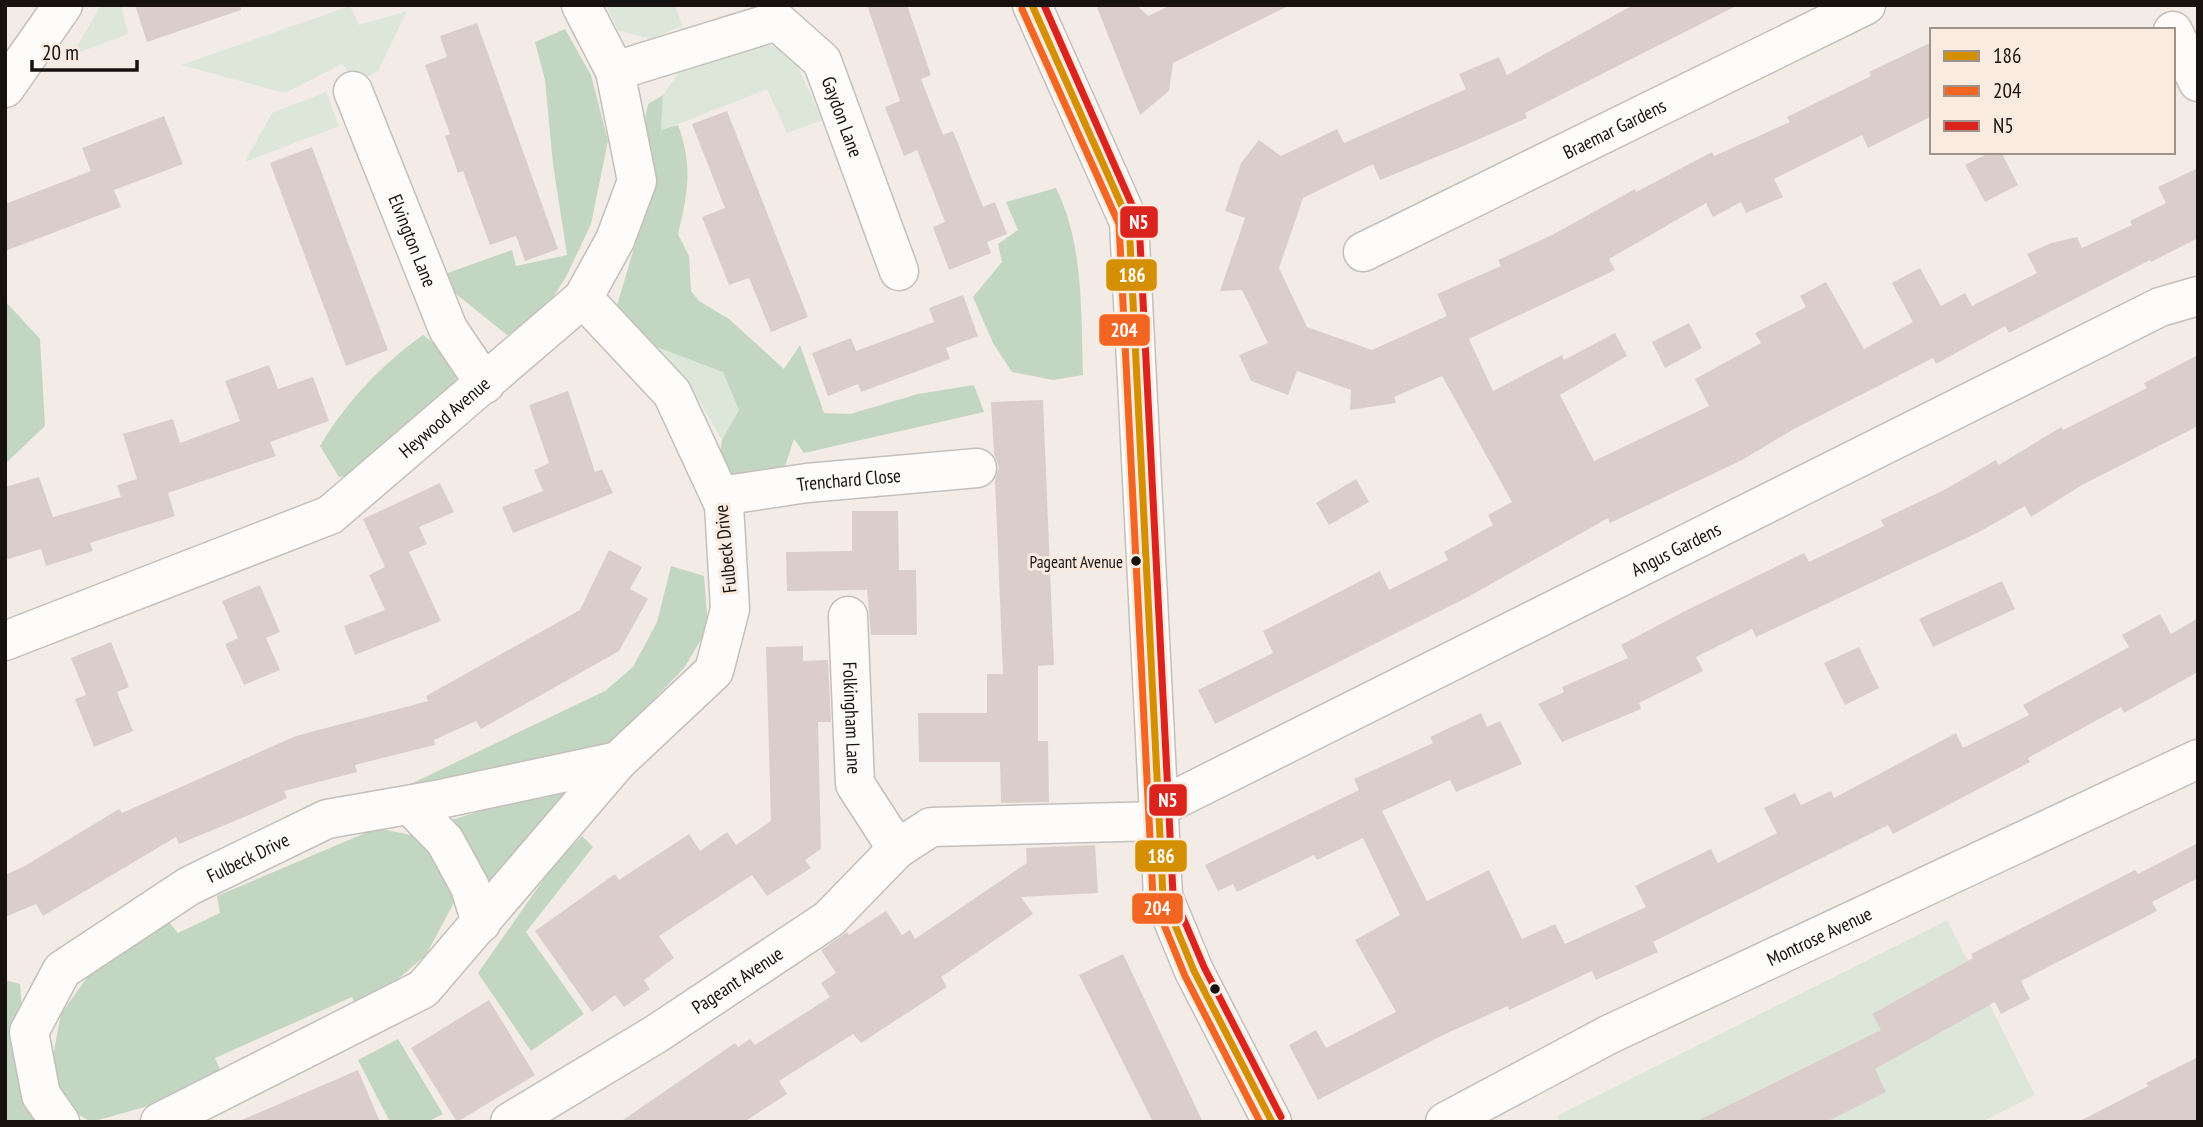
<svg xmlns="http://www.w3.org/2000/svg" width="2203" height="1127" viewBox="0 0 2203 1127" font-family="'PT Sans Narrow',sans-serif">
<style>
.green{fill:#dce6d9}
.forest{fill:#c3d6c2}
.building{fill:#dbceca}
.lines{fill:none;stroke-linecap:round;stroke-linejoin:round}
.minor-casing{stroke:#c5bfbb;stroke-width:41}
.minor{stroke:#fdfcfb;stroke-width:38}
.bus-1-casing{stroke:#f9ebe0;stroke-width:12}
.bus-2-casing{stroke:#f9ebe0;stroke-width:12}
.bus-3-casing{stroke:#f9ebe0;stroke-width:12}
.bus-1{stroke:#d59002;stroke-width:7}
.bus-2{stroke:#f26522;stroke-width:7}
.bus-3{stroke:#dc241f;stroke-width:7}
.bus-dot{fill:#17120f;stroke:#f9ebe0;stroke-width:2.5}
.labels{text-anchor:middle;stroke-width:6;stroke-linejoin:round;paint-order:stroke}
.bus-label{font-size:17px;fill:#17120f;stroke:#f9ebe0;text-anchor:end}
.street-label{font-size:19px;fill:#17120f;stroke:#f9ebe0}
.line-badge{stroke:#f9ebe0;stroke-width:2.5}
.badge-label{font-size:19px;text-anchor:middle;font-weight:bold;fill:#fff}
</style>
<rect width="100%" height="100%" fill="#f3ece6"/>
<!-- green -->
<path class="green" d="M101,5H121L128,34L72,55Z
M606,5H675L682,26L650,39L618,30Z
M350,6L359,25L407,11L378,71L358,82L342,64L285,93L181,65Z
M757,42L791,51L822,120L787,133L767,89L661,131L663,95L683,67Z
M326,92L339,126L245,162L272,113Z
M641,341L723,371L739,410L722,440L693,390Z
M1947,920L2035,1095L1981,1122H1560L1557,1116Z"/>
<!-- forest -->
<path class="forest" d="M565,29L591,75L608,141L591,224L566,277L543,313L507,335L451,290L442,275L512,250L516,266L567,255L553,164L545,80L535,42Z
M663,95L661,130L678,125C693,166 688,192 678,234L689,256L691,291L699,301L729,319L784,369L800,345L824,413L850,414L918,394L974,385L984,412L804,453L794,439L785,466L747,480L717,470L722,440L739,410L723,372L641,341L615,312L644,215V124L648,104Z
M1056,188C1084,244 1081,313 1083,375L1053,380L1012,372L993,343L973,297L1002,262L998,244L1018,230L1006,202Z
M5,301L40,339L45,426L5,464Z
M423,335L443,350L458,372L450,394L364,473L339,477L320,446C347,401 381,365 423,335Z
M671,566L704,576L708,628L684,668L610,745L400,789L605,691L633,667L657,622Z
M586,778L487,894L445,822Z
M377,828L421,837L457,897L426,955L377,997L356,1007L352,997L215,1058L222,1074L159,1103L91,1122L68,1108L51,1066L61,1014L88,976L169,922L178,933L220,913L217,896Z
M582,836L593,847L526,932L584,1014L531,1051L478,973L553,866Z
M5,980L20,984L22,1012L43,1122H5Z
M398,1039L443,1114L427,1122H390L358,1060Z"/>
<!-- building -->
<path class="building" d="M135,5H240L241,10L147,42Z
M867,5H907L931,75L921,79L943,135L953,131L983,207L995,202L1007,234L987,242L991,253L949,270L933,227L945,222L917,150L904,156L885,107L900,101Z
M1096,5H1137L1148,16L1171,5H1290L1173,63L1169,91L1140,115Z
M1633,5H1738L1525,113L1527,118L1461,147L1380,180L1373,164L1303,198L1279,268L1307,327L1372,350L1447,316L1437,294L1501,266L1498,260L1552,235L1635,189L1636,192L1712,152L1714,156L1790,122L1787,117L1871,76L1869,72L1932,42V116L1868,148L1862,135L1774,179L1783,197L1746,213L1741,202L1713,217L1706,203L1609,259L1615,270L1469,339L1493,391L1562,355L1564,360L1615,333L1627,356L1560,395L1594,461L1709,406L1695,379L1761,343L1755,333L1806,307L1800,296L1826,282L1864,349L1913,322L1892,283L1920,268L1941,306L1965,293L1972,306L2037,273L2027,254L2051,243L2077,237L2082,248L2132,225L2130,221L2166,203L2158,187L2198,168V238L2151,262L2150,260L2009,333L2005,326L1936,364L1933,358L1794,429L1742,460L1610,523L1608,518L1468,597L1215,724L1198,690L1273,653L1263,631L1380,571L1389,590L1448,560L1444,552L1493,525L1488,515L1512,502L1442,376L1394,397L1396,403L1350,410L1351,390L1297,371L1288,395L1251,381L1239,355L1268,343L1242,290L1220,291L1245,218L1225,211L1241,163L1259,140L1281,156L1337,129L1344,143L1466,89L1459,74L1499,57L1507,75Z
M477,23L558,249L525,261L516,236L490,245L463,171L458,173L445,136L450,134L425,65L447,57L440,36Z
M727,111L808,317L771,332L749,278L729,285L702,217L725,208L692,124Z
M164,116L183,164L114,190L121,207L5,251V204L91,171L82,148Z
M312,147L388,350L346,366L270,163Z
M1991,152H2001L2018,185L1985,202L1965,165Z
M963,295L978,336L946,348L950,359L861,392L858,384L828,396L812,353L851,338L856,351L934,322L929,308Z
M1689,323L1702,348L1665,368L1652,342Z
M2198,355V426L2082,485L2031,517L2025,506L1979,532L1756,637L1752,629L1696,657L1703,671L1639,703L1641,709L1562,742L1538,704L1564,692L1562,687L1628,658L1621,645L1683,612L1804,553L1809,562L1884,526L1881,520L1944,490L1996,460L1999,465L2061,427L2063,430L2147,388L2144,383Z
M269,365L278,389L313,377L329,421L270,442L276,456L168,493L175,516L90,543L93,551L46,566L41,549L5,560V487L39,477L53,517L121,497L117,485L137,479L123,434L173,419L180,443L240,421L225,381Z
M568,391L595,472L602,469L613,493L513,533L502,507L543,491L534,470L549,463L529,405Z
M1043,400L1054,665L1038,666V741H1048L1049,802L1001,803L1000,762H919L918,713H987V674H1003L995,480L999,467L994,454L991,402Z
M1356,479L1369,502L1329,525L1316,503Z
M440,483L454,512L419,527L427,544L409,552L441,621L355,655L344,626L385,610L369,575L385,567L363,519Z
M852,511H898L899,570H916L917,635H871L867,590L787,591L786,552L852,551Z
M609,550L642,567L630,589L648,599L619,651L481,729L476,721L434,740L435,745L355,765L357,772L284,791L287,798L249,815L179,844L176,837L43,916L36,904L5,917V875L23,867L119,809L122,813L296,736L428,701L426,696L580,610Z
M2002,581L2015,609L1933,647L1919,619Z
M260,585L280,632L266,638L280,670L244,685L225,644L238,638L222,601Z
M2160,614L2171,634L2198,618V672L2124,713L2121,707L2028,758L2030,762L1893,834L1888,825L1653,942L1658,952L1596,980L1592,971L1509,1010L1508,1006L1445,1034L1318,1100L1289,1045L1316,1030L1326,1048L1396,1012L1355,940L1400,915L1363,838L1317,860L1314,855L1237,892L1233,884L1218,891L1205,865L1359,790L1354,779L1433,743L1430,737L1481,713L1487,727L1500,721L1522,764L1456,792L1450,780L1382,811L1427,901L1489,870L1522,939L1555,924L1565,944L1646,907L1635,886L1711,849L1718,863L1777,833L1764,808L1795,793L1801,805L1831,791L1834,798L1956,733L1963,748L2029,715L2023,705L2129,647L2122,635Z
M111,642L129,687L117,692L133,731L94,747L75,699L86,695L71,658Z
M803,646V661L828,660L831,722H818L821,849L805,860L811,868L767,896L752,875L659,936L674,958L644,980L650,989L624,1007L615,995L592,1012L535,931L615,874L619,880L689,834L700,851L727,832L736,845L771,821L766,647Z
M1859,647L1879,688L1845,705L1824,663Z
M2198,843V878L2152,902L2157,911L2021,981L2030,999L2001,1014L1995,1002L1875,1069L1886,1092L1826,1122H1695L1881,1030L1872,1014L1973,958L1971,954L2135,870L2138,874Z
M1095,845L1098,893L1021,897L1033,914L941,977L947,987L861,1043L853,1034L779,1081L787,1094L744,1122H620L735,1043L738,1047L750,1039L755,1045L830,997L821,983L836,973L821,950L847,932L849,935L886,911L902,935L910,930L915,939L1027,863L1026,848Z
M1123,954L1203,1122H1153L1079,975Z
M489,1000L535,1075L457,1122L411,1048Z
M2198,1057V1122H2078L2148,1086L2146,1083Z
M358,1070L380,1122H237Z"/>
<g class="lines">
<defs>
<g id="minor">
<path d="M1032,5L1129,222L1163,896L1194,971L1272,1122"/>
<path d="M2173,31L2198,82"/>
<path id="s1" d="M615,71L777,21L822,61L899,271"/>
<path d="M5,88L63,5"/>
<path id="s2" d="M353,91L448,329L485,384"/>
<path id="s3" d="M1363,252L1866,5"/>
<path id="s4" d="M720,496L807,483L977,468"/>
<path id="s5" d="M848,616L855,784L897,849"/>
<path id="s6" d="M5,641L330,515L583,298L615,240L637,181L615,71L581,5"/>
<path d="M410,805L445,841L470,887L481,923"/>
<path id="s7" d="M1158,808L2160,307L2198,296"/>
<path id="s8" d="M60,1122L41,1095L29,1032L62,970L189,886L327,819L436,800L618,761"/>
<path d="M160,1122L423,989L618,761L714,671L730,609L724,505L672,393L583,298"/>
<path id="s9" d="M510,1122L656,1034L829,919L897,849L931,827L1159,821"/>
<path id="s10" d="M1445,1122L1610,1034L2198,759"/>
</g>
</defs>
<!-- minor casing -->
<use href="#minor" class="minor-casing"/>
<!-- minor -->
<use href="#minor" class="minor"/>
<defs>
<path id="bus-1" d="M1032,5L1129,222L1163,896L1194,971L1272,1122"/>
<path id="bus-2" d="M1022,9L1119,224L1153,898L1185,976L1260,1122"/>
<path id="bus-3" d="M1044,5L1139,221L1173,894L1204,967L1281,1117"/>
</defs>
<!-- bus-1 casing -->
<use href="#bus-1" class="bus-1-casing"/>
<!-- bus-2 casing -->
<use href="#bus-2" class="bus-2-casing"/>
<!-- bus-3 casing -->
<use href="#bus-3" class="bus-3-casing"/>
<!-- bus-1 -->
<use href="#bus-1" class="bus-1"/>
<!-- bus-2 -->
<use href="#bus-2" class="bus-2"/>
<!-- bus-3 -->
<use href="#bus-3" class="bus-3"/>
</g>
<!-- markers -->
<g class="bus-dot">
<circle cx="1136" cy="561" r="6"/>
<circle cx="1215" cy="989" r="6"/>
</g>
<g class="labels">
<!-- bus labels -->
<g class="bus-label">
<text x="1123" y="568">Pageant Avenue</text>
</g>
<!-- street labels -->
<g class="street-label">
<text dy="7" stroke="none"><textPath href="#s1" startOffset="289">Gaydon Lane</textPath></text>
<text dy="7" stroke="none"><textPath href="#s3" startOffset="280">Braemar Gardens</textPath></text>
<text dy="7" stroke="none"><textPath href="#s2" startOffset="161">Elvington Lane</textPath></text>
<text dy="7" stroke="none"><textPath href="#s6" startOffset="499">Heywood Avenue</textPath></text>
<text dy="7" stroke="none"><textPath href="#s4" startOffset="130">Trenchard Close</textPath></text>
<text transform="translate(725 549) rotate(-96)" y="7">Fulbeck Drive</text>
<text dy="7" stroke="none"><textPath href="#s7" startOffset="579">Angus Gardens</textPath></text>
<text dy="7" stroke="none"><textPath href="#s5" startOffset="102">Folkingham Lane</textPath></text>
<text dy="7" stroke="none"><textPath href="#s8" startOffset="385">Fulbeck Drive</textPath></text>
<text dy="7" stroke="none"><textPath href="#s10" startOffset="418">Montrose Avenue</textPath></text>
<text dy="7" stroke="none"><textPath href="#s9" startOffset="268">Pageant Avenue</textPath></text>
</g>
</g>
<g class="line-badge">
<rect x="1119" y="205" width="40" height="34" rx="7" fill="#dc241f"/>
<rect x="1105" y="258" width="53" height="34" rx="7" fill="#d59002"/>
<rect x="1098" y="313" width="53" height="34" rx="7" fill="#f26522"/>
<rect x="1148" y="783" width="40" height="34" rx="7" fill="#dc241f"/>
<rect x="1134" y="839" width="54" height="34" rx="7" fill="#d59002"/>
<rect x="1131" y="892" width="53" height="33" rx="7" fill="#f26522"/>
</g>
<g class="badge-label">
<text x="1139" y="229">N5</text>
<text x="1132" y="282">186</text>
<text x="1124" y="337">204</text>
<text x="1168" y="807">N5</text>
<text x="1161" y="863">186</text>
<text x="1157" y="915">204</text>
</g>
<!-- border -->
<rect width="2203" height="1127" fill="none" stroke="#17120f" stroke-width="14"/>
<!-- legend -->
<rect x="1930" y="28" width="245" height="126" fill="#f9ebe0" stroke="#9f948c" stroke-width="2"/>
<rect x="1944" y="51" width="35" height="10" fill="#d59002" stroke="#9f948c" stroke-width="2"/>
<text x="1993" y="63" font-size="21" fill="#17120f">186</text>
<rect x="1944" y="86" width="35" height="10" fill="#f26522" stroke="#9f948c" stroke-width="2"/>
<text x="1993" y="98" font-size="21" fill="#17120f">204</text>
<rect x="1944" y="121" width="35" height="10" fill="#dc241f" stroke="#9f948c" stroke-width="2"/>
<text x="1993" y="133" font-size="21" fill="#17120f">N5</text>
<!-- scale -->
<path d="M32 60v10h105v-10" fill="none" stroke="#17120f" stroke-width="3.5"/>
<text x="42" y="60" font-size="21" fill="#17120f" stroke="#f9ebe0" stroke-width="5" paint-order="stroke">20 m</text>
</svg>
